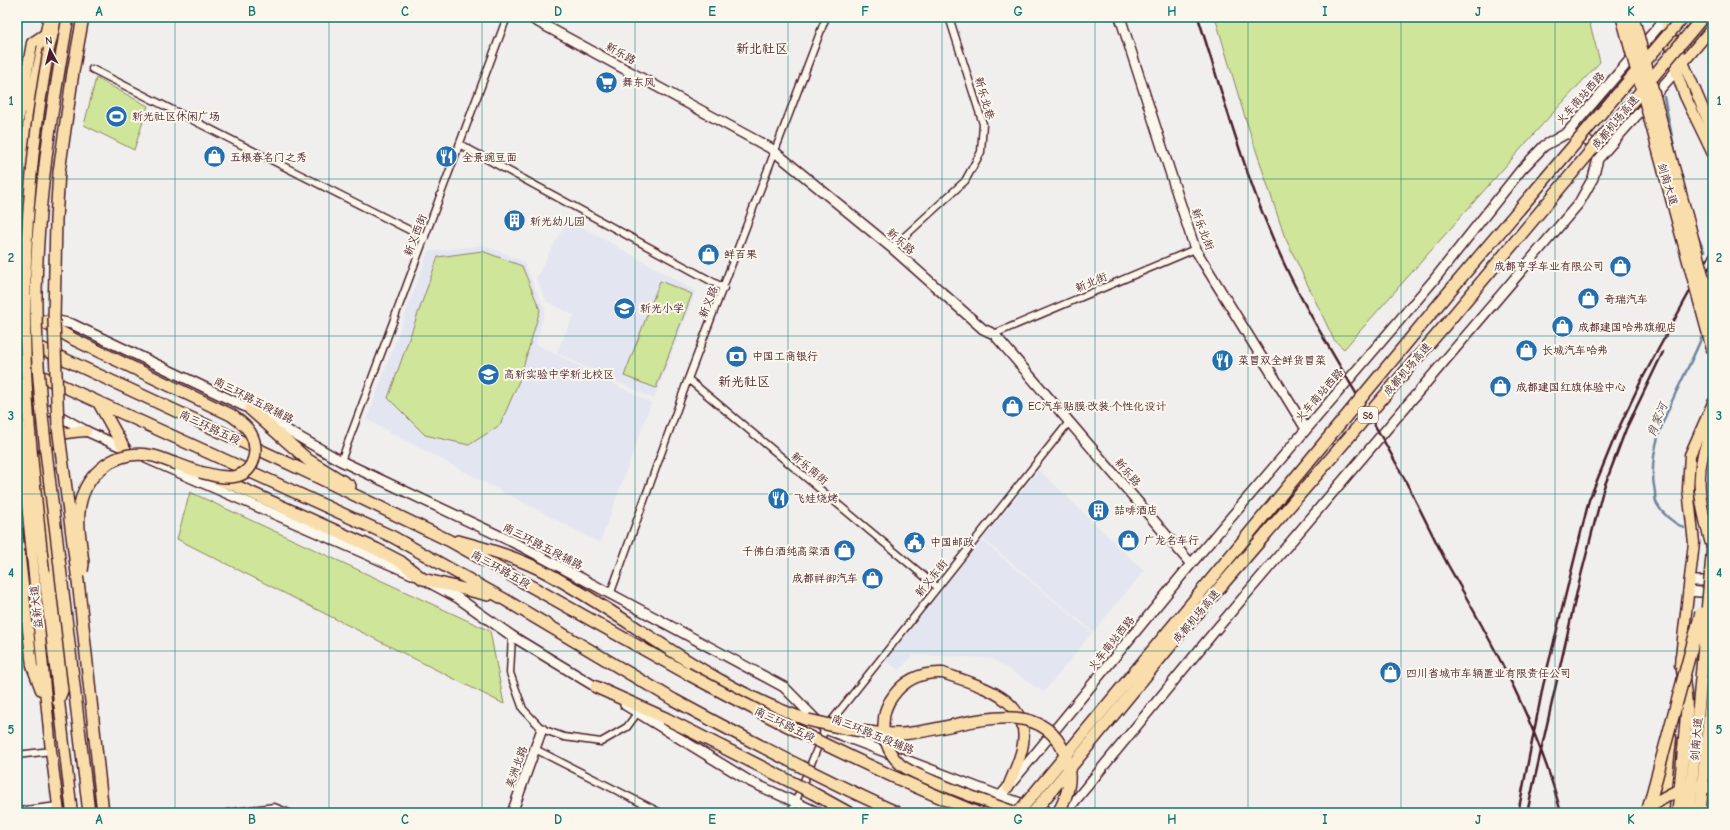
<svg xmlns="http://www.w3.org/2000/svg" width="1730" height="830" viewBox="0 0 1730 830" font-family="'Comic Neue','LXGW WenKai TC',sans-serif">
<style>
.built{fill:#e3e5f0}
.green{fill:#cfe59a;stroke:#8c8262}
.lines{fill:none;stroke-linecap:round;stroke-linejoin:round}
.stream{stroke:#70869e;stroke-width:2.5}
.street-casing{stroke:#4a1f2b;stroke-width:9}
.secondary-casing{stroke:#4a1f2b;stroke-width:12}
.primary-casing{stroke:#4a1f2b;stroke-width:13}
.highway-casing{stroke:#4a1f2b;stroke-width:14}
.street{stroke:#fbf7ec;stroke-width:6}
.secondary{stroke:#fbf7ec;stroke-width:9}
.primary{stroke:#f9deab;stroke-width:10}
.highway{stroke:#f9deab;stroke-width:11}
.rail{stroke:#4a1f2b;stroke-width:2.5}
.primary-bridge-casing{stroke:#4a1f2b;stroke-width:13;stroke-linecap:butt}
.highway-bridge-casing{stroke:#4a1f2b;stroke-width:14;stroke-linecap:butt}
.primary-bridge{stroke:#f9deab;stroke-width:10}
.highway-bridge{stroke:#f9deab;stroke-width:11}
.grid{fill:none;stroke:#0f766e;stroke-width:1;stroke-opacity:0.55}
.labels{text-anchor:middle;stroke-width:4;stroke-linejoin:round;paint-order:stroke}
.shield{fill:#fbf7ec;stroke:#7f6065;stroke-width:1}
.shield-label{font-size:10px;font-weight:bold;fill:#4a1f2b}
.street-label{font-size:11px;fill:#4a1f2b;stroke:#fbf7ec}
.poi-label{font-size:11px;fill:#4a1f2b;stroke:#fbf7ec;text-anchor:start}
.water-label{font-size:12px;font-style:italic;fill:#5d5365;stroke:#fbf7ec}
.quarter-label{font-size:13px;fill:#4a1f2b;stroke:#fbf7ec}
.neatline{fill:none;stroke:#0f766e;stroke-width:1.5}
.grid-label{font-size:13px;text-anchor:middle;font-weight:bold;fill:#0f766e}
</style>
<rect width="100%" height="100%" fill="#f0efee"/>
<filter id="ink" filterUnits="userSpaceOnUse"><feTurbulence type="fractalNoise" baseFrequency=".025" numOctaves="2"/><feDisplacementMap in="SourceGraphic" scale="8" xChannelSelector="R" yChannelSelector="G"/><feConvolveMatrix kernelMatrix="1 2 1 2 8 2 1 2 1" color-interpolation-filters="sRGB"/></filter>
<g filter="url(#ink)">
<!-- built -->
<path class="built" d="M568,219L696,291L654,399L556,353L574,315L546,301L536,278Z
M483,245L523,261L545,310L536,344L651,403L600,543L367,420L428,252Z
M1039,470L1144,571L1093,632L983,539Z
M982,540L1092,633L1044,692L991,658L913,655L899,670L885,661Z"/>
<!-- green -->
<path class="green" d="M1215,17H1588L1600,62L1541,126L1344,349L1334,340L1284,235L1243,111Z
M96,78L148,106L134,150L84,125Z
M482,251L522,266L540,310L519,381L500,425L469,445L425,435L388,398L438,257Z
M660,281L692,294L656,388L624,376Z
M190,492L490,631L504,704L177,539Z"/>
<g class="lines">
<!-- stream -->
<path class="stream" d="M1664,97L1677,161
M1698,237L1704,251
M1684,528C1674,523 1663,515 1657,504C1655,501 1655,496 1655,492C1643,437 1684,384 1703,334"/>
<defs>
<path id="street" d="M92,69L425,238
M461,145L724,288
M892,248L965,181L981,152L983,124L949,17
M994,334L1195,249
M688,379L937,587
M341,461L507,17
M610,595L688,379L826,17
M512,636L510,673L523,709L542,729L564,737L601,742L627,727L638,712
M535,749L661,813
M17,755L51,751
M17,811L58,806
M227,813L274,807L289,813
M791,813L825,729L1069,422"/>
<path id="secondary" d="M529,17L770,148L892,248L983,329L994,334L1191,564
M1120,17L1195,249L1306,429
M1567,133L1590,142L1595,154
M49,319L72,324L250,409L341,461L523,547L784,687L825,729L1000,796L1050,813
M17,392L86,431L126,449
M148,459L412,574
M1689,581H1713
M430,583L458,598L512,636L601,690
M1688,591L1713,593
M625,705L751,782L819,813
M512,813L542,729
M985,813L1008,787L1191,564L1433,281L1521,170L1544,146L1567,133L1665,19
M1065,813L1214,632L1579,203L1593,178L1598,159L1676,71"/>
<path id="primary" d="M1665,17L1676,71L1685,96L1713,154
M1674,41L1713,132
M49,49L57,17
M1680,66L1713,27
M17,126L32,43L44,35
M17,224L31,101L49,17
M1713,427C1691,471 1700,506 1713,551
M17,531L32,666L41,690
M44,572L72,813
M34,575L51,751L59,813
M1680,665L1694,543L1688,489L1690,455L1713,403
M943,673C979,686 1034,698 1022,749C1019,762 1013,774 1008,787
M58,702L64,687L41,466C45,436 59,432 86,431
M1663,813L1671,738"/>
<path id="highway" d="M31,315L75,340
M17,337L309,473L450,541L686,673
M17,365L393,537L502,598L674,700
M99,403L124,448
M250,409L308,460L350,486
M177,464L234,485L376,549L401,562L423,579L488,595
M458,541C488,549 519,558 547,573C634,620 712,689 808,720
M1681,657L1687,709
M596,687L665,718
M811,792L849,813"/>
</defs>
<!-- street casing -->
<use href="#street" class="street-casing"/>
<!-- secondary casing -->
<use href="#secondary" class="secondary-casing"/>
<!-- primary casing -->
<use href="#primary" class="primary-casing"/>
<!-- highway casing -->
<use href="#highway" class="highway-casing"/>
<!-- street -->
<use href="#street" class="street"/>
<!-- secondary -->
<use href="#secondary" class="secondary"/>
<!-- primary -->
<use href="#primary" class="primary"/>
<!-- highway -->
<use href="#highway" class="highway"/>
<!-- rail -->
<path class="rail" d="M1198,17C1226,105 1250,195 1291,278C1323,342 1362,400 1396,463C1414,496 1430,531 1448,565C1493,644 1538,724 1561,813
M1695,293L1713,261
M1518,813L1543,686L1589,500L1616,434L1641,381L1713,249
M1527,813L1578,587L1603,490L1626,429L1663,352"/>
<defs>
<path id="primary-bridge" d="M17,401L34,575
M44,572C37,506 29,439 26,372C22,264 29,156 49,49
M943,673C923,672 905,679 893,696C878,715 881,748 901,765C910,772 922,776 933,781C961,793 989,803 1018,813"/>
<path id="highway-bridge" d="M68,17C52,108 37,200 36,293C35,373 46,453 56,533C67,626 78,720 89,813
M83,17L73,72L59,172L56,219L54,320L58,427L79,589L103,813
M1622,17L1713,351
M1633,17L1713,314
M75,340L231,415C238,420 247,426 251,434C259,449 255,471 237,476C225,479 212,475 200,472
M82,571L83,564C82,548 77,529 79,512C82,477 112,450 148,455C158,456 167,461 177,464
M686,673C781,724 878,773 978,813
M674,700C748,740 822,779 898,813
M665,718L811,792
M808,720C838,727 867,734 898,734C948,734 1040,686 1065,755C1073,776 1069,794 1058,813
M1646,810C1666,795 1687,782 1713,788
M1018,813L1448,293L1683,17
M1033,813L1185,628L1447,323L1703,17
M1647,813L1701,613
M1678,813L1687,709
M1689,813L1713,545
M1700,813L1713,678"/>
</defs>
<!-- primary-bridge casing -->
<use href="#primary-bridge" class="primary-bridge-casing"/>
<!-- highway-bridge casing -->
<use href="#highway-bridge" class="highway-bridge-casing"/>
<!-- primary-bridge -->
<use href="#primary-bridge" class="primary-bridge"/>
<!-- highway-bridge -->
<use href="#highway-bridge" class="highway-bridge"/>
</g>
</g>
<!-- grid -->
<path class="grid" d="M175,17V813M329,17V813M482,17V813M635,17V813M788,17V813M942,17V813M1095,17V813M1248,17V813M1401,17V813M1555,17V813M17,179H1713M17,336H1713M17,494H1713M17,651H1713"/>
<!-- icons -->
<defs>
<symbol id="supermarket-disc" viewBox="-11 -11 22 22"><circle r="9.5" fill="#1f6fb2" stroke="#fbf7ec"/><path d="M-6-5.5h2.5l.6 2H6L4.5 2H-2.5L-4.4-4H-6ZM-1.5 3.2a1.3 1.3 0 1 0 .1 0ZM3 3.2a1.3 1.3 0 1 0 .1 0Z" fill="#fff"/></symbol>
<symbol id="stadium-disc" viewBox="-11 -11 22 22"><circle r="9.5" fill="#1f6fb2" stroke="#fbf7ec"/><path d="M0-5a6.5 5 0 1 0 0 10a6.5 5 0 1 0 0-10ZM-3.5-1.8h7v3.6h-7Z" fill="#fff"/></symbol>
<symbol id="shop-disc" viewBox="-11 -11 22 22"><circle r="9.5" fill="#1f6fb2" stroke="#fbf7ec"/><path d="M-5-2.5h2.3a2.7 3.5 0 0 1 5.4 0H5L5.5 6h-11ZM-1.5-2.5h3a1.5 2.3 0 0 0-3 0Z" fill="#fff"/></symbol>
<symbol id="restaurant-disc" viewBox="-11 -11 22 22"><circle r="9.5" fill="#1f6fb2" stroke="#fbf7ec"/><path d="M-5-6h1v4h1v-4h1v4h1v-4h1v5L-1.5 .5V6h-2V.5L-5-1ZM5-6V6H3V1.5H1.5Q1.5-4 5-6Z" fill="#fff"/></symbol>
<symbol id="building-disc" viewBox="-11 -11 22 22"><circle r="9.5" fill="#1f6fb2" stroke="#fbf7ec"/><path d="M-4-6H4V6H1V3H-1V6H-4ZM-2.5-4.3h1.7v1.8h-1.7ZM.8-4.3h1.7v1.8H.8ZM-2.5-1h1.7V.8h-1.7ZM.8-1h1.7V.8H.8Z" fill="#fff"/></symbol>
<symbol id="school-disc" viewBox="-11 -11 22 22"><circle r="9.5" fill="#1f6fb2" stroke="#fbf7ec"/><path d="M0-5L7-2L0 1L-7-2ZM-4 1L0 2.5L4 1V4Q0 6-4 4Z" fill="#fff"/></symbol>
<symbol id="bank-disc" viewBox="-11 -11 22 22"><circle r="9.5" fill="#1f6fb2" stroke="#fbf7ec"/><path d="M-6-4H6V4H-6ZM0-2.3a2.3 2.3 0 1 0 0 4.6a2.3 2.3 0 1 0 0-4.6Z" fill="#fff"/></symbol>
<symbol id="civic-disc" viewBox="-11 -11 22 22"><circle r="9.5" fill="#1f6fb2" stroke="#fbf7ec"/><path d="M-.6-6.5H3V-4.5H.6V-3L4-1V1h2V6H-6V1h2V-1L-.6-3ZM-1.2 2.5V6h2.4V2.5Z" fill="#fff"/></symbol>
</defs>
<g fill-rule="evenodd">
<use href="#supermarket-disc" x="594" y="70" width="25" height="25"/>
<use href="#stadium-disc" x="104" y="104" width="25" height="25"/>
<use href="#shop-disc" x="202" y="144" width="25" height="25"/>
<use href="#restaurant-disc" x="434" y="144" width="25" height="25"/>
<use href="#building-disc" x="502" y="208" width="25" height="25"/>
<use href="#shop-disc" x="696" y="242" width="25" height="25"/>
<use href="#shop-disc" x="1608" y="254" width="25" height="25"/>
<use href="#shop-disc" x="1576" y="286" width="25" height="25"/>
<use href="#school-disc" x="612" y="296" width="25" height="25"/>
<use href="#shop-disc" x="1550" y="314" width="25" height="25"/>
<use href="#shop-disc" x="1514" y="338" width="25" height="25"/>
<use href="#bank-disc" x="724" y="344" width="25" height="25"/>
<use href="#restaurant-disc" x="1210" y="348" width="25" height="25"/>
<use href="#school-disc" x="476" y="362" width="25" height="25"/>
<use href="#shop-disc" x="1488" y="374" width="25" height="25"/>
<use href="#shop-disc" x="1000" y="394" width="25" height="25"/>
<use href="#restaurant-disc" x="766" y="486" width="25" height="25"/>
<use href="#building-disc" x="1086" y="498" width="25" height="25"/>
<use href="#shop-disc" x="1116" y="528" width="25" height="25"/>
<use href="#civic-disc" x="902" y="530" width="25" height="25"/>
<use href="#shop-disc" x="832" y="538" width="25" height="25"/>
<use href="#shop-disc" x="860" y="566" width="25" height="25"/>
<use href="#shop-disc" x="1378" y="660" width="25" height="25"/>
</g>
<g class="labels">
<!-- shield labels -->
<rect class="shield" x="1358" y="407" width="20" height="16" rx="3"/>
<g class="shield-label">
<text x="1368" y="419">S6</text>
</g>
<!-- street labels -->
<g class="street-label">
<text transform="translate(621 53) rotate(29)" y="4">新乐路</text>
<text transform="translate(985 98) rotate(74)" y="4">新乐北巷</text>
<text transform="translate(1580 98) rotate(-48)" y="4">火车南站西路</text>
<text transform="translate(1615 122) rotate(-50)" y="4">成都机场高速</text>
<text transform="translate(1668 184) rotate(73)" y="4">剑南大道</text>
<text transform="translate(1203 229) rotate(69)" y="4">新乐北街</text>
<text transform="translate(415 235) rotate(-69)" y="4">新义西街</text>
<text transform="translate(901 241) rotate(41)" y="4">新乐路</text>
<text transform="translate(1091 282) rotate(-23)" y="4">新北街</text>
<text transform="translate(708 302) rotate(-69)" y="4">新义路</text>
<text transform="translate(1407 369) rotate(-49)" y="4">成都机场高速</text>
<text transform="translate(1319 395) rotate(-49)" y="4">火车南站西路</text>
<text transform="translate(254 400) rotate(27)" y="4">南三环路五段辅路</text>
<text transform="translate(210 427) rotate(25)" y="4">南三环路五段</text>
<text transform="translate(810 468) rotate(40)" y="4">新乐南街</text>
<text transform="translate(1128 472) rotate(49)" y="4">新乐路</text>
<text transform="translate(543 546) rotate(27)" y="4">南三环路五段辅路</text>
<text transform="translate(501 569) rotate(29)" y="4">南三环路五段</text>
<text transform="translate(931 578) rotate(-51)" y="4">新义东街</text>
<text transform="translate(36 607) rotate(-96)" y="4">益新大道</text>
<text transform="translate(1196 616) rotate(-50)" y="4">成都机场高速</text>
<text transform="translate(1111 643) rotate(-51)" y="4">火车南站西路</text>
<text transform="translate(785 724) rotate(26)" y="4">南三环路五段</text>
<text transform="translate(873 734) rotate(22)" y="4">南三环路五段辅路</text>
<text transform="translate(1696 739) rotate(-85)" y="4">剑南大道</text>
<text transform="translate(516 767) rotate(-70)" y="4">美洲北路</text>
</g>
<!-- poi labels -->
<g class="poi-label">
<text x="622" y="86">舞东风</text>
<text x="132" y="120">新光社区休闲广场</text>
<text x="230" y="161">五粮春名门之秀</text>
<text x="462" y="161">全景豌豆面</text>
<text x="530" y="225">新光幼儿园</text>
<text x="724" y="258">鲜百果</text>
<text x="1604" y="270" text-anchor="end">成都亨孚车业有限公司</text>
<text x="1604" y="303">奇瑞汽车</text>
<text x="640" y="312">新光小学</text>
<text x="1578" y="331">成都建国哈弗旗舰店</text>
<text x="1542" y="354">长城汽车哈弗</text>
<text x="752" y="360">中国工商银行</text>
<text x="1238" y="364">菜冒双全鲜货冒菜</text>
<text x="504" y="378">高新实验中学新北校区</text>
<text x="1516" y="391">成都建国红旗体验中心</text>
<text x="1028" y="410">EC汽车贴膜·改装·个性化设计</text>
<text x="794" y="502">飞娃烧烤</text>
<text x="1114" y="514">喆啡酒店</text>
<text x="1144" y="544">广龙名车行</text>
<text x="930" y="546">中国邮政</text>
<text x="830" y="555" text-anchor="end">千佛白酒纯高粱酒</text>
<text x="858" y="582" text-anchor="end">成都祥御汽车</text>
<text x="1406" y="677">四川省城市车辆置业有限责任公司</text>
</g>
<!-- water labels -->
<g class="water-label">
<text transform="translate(1657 420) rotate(-68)" y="4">肖家河</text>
</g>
<!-- quarter labels -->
<g class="quarter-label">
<text x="762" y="53">新北社区</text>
<text x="744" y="386">新光社区</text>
</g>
</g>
<!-- margin -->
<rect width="1730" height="830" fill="none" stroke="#fbf7ec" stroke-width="44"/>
<!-- north arrow -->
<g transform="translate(50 50) rotate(353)" stroke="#fbf7ec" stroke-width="3" paint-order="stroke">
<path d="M0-3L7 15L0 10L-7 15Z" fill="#4a1f2b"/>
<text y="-6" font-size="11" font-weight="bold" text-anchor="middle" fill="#4a1f2b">N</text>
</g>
<rect x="22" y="22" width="1686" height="786" class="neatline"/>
<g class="grid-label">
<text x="99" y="16">A</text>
<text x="252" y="16">B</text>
<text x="405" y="16">C</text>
<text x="558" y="16">D</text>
<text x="712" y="16">E</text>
<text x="865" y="16">F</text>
<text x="1018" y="16">G</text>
<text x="1172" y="16">H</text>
<text x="1325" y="16">I</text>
<text x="1478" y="16">J</text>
<text x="1631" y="16">K</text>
<text x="11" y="105">1</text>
<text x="1719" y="105">1</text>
<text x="11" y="262">2</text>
<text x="1719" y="262">2</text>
<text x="11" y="420">3</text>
<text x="1719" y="420">3</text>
<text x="11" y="577">4</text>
<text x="1719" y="577">4</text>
<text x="11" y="734">5</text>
<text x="1719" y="734">5</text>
<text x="99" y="824">A</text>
<text x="252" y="824">B</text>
<text x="405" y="824">C</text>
<text x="558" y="824">D</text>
<text x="712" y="824">E</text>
<text x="865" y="824">F</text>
<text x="1018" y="824">G</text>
<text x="1172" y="824">H</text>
<text x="1325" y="824">I</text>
<text x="1478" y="824">J</text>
<text x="1631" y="824">K</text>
</g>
</svg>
